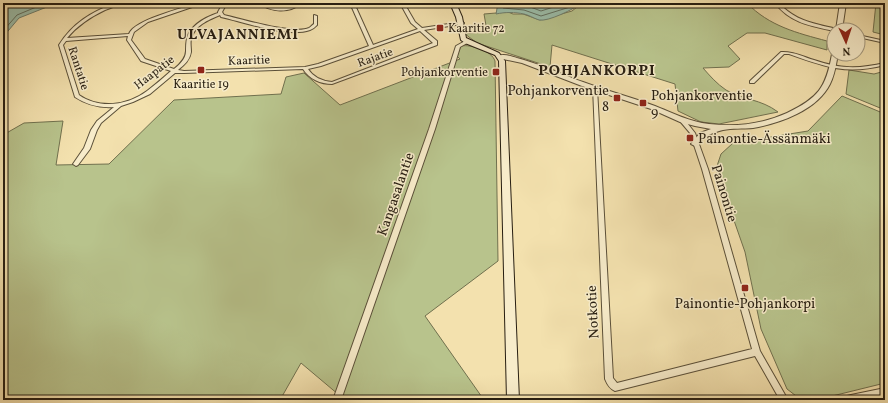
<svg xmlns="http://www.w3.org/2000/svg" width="888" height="403" viewBox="0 0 888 403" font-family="Vollkorn,serif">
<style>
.green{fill:#b8c38c;stroke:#70704e}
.water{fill:#9bbeaa;stroke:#6d7e6d}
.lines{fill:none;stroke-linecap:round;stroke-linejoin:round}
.shore{stroke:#616e5e;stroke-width:1}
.minor-casing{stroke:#5a4f38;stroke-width:2}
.tertiary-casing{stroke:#5a4f38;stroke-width:2}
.secondary-casing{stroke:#271e11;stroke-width:2}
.minor{fill:#f7ecca;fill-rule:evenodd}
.tertiary{fill:#f7ecca;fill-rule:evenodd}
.secondary{fill:#f7ecca;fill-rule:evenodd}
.poi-dot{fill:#8f2418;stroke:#f7ecca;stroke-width:1.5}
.labels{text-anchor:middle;stroke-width:3;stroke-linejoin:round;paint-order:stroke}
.far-poi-label{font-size:12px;fill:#271e11;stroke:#f7ecca;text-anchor:start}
.far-street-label{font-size:12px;fill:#271e11;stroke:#f7ecca}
.poi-label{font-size:14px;fill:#271e11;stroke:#f7ecca;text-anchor:start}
.street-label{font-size:14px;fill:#271e11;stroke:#f7ecca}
.far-district-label{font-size:15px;font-weight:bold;letter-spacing:1px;fill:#271e11;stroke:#f7ecca}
</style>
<rect width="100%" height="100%" fill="#f3e1ae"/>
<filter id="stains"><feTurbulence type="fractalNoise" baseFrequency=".005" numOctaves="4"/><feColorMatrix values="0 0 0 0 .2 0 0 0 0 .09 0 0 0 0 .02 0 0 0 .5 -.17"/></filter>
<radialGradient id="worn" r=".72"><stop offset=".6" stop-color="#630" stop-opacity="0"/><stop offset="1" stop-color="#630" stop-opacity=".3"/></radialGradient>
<!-- green -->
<path class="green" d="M582,3H747C769,26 797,33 827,41V50L765,33H747L728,46L740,59L729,67L703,68C710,76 717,84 726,90C743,100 761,99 778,112L719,124L701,122L678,111L675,84L552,45L550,67L477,43L465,34L487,31L484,14L508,12L513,14H523L540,20L572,11Z
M876,3H885V35L873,32Z
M461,46C471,44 492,51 495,61L498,261L425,316L484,400H339V395L301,363L280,400H3V135L24,123L63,121L56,165L109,164L174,100L281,94L286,77L304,73L340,105L460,59L457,56Z
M849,70L874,74L885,71V110L846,94Z
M842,96L885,114V383L816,400L800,399L787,389L761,329L745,252L716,169L721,154L733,143L808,131Z"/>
<!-- water -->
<path class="water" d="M3,3H57L19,18L3,37Z
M498,3H582C574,9 548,22 539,20C533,18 529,15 524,14C515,12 505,12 496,14Z"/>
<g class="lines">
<!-- shore -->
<path class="shore" d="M502,3L503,8L524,10L541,16L570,7L575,3
M510,3L525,5L541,11L566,3
M3,31L17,15L46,3"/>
<defs>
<path id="minor" d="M116,3H122C117,6 110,8 105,10C90,17 77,26 67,38L129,34C134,20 183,8 198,3H204L148,22L134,32L131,40L145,59L174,69C179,65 186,59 186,51C186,47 186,43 187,38C191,25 206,17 218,13V12L223,3H227L222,12L224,15C241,19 294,35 309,28C311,27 312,25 314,24V15L317,16V25C315,27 313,29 310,30C287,38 244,22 221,17L220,15C208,20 194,26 191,39C190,43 191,47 191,52C190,60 184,65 178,70L184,71L305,67L318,64L369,46L350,3H354L373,45L418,29L411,23L400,3H404L415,22L422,28L462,22L464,23L462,24L424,30L437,41V45L332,84C321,84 309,79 303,69L184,73H175L150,94L133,102L121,106L101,123L97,130L90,149L78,165L76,166L73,164L84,148L91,130L97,121L114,107C99,108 87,105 75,97L59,45C73,23 91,12 116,3ZM420,31L433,43L332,82C322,81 313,77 308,69L321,66ZM128,36L127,40L141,61L171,71C163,78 155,85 147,91C127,106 99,109 79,95L63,45L66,41Z
M258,3C266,3 272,8 280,8C288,9 294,3 302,3C289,14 271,12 258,3Z
M775,3H779C790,16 804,21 820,25C826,27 833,27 838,30H834V31C811,26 790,23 775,3Z
M858,35L885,41V43L858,37Z
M465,41L469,42L460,47L435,129L341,400H333L429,129L456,46Z
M781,52C793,51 804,57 814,60C840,69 859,69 885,63V65C846,75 825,67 789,54H784L754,83H750V81Z
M593,87H597V88L613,378L617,383L752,349L702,169L690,133L679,120L682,118L684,119L695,133L708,169L760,351L788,400H780L755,356L615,391C610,389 607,384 605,379Z"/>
<path id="tertiary" d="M840,3H846L842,30H836Z
M834,52V54H838C836,64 835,74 830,84C817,110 781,123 753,128C743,129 732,128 723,130C718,131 707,135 703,138C700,141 699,145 695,146L691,144L700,133L711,129L695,126L680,122L651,109L582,86L522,63L498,58L497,57C502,53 511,56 517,58C540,64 561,74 583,82C607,91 631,97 655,106C673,113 690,122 709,124C735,127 763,124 787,113C818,98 826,88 832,54Z
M885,388V398L877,400H846L847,396L851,395Z"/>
<path id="secondary" d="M450,3H456L462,17L466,38L499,53L505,61L519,400H507L499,61L495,55L465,43L461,40L456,17Z"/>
</defs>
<!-- minor casing -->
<use href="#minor" class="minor-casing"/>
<!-- tertiary casing -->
<use href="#tertiary" class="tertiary-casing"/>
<!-- secondary casing -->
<use href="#secondary" class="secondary-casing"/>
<!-- minor -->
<use href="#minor" class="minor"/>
<!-- tertiary -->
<use href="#tertiary" class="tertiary"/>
<!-- secondary -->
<use href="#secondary" class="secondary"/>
</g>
<!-- markers -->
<g class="poi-dot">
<rect x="436" y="24" width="8" height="8" rx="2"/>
<rect x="197" y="66" width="8" height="8" rx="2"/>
<rect x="492" y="68" width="8" height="8" rx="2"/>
<rect x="613" y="94" width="8" height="8" rx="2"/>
<rect x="639" y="99" width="8" height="8" rx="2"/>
<rect x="686" y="134" width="8" height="8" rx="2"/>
<rect x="741" y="284" width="8" height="8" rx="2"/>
</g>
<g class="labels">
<!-- far-poi labels -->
<g class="far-poi-label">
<text x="448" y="32">Kaaritie 72</text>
<text x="488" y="76" text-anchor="end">Pohjankorventie</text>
<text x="201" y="88" text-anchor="middle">Kaaritie 19</text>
</g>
<!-- far-street labels -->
<g class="far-street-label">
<text transform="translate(375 57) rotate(-20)" y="4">Rajatie</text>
<text transform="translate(249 60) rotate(-2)" y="4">Kaaritie</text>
<text transform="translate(79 68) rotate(72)" y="4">Rantatie</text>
<text transform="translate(154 72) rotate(-38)" y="4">Haapatie</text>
</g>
<!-- poi labels -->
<g class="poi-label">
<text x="609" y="95" text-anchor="end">Pohjankorventie<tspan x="609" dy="16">8</tspan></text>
<text x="651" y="100">Pohjankorventie<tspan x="651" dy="16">9</tspan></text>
<text x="698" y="143">Painontie-Ässänmäki</text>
<text x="745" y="308" text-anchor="middle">Painontie-Pohjankorpi</text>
</g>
<!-- street labels -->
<g class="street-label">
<text transform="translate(725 193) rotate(73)" y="5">Painontie</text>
<text transform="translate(395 194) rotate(-71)" y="5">Kangasalantie</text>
<text transform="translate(592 312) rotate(-93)" y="5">Notkotie</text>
</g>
<!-- far-district labels -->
<g class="far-district-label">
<text x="238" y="39">ULVAJANNIEMI</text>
<text x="597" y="75">POHJANKORPI</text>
</g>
</g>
<!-- margin -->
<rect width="888" height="403" fill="none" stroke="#f3e1ae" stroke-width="16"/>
<rect x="4" y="4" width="880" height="395" fill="none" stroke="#271e11" stroke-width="2"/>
<rect x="8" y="8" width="872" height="387" fill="none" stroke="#271e11"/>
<!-- north arrow -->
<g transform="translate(846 42) rotate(177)"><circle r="19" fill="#f7ecca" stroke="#a49a80"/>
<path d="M0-3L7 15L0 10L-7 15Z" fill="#8f2418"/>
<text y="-6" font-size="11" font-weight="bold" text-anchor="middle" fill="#271e11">N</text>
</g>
<rect width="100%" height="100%" filter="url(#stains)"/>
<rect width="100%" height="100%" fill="url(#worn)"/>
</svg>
